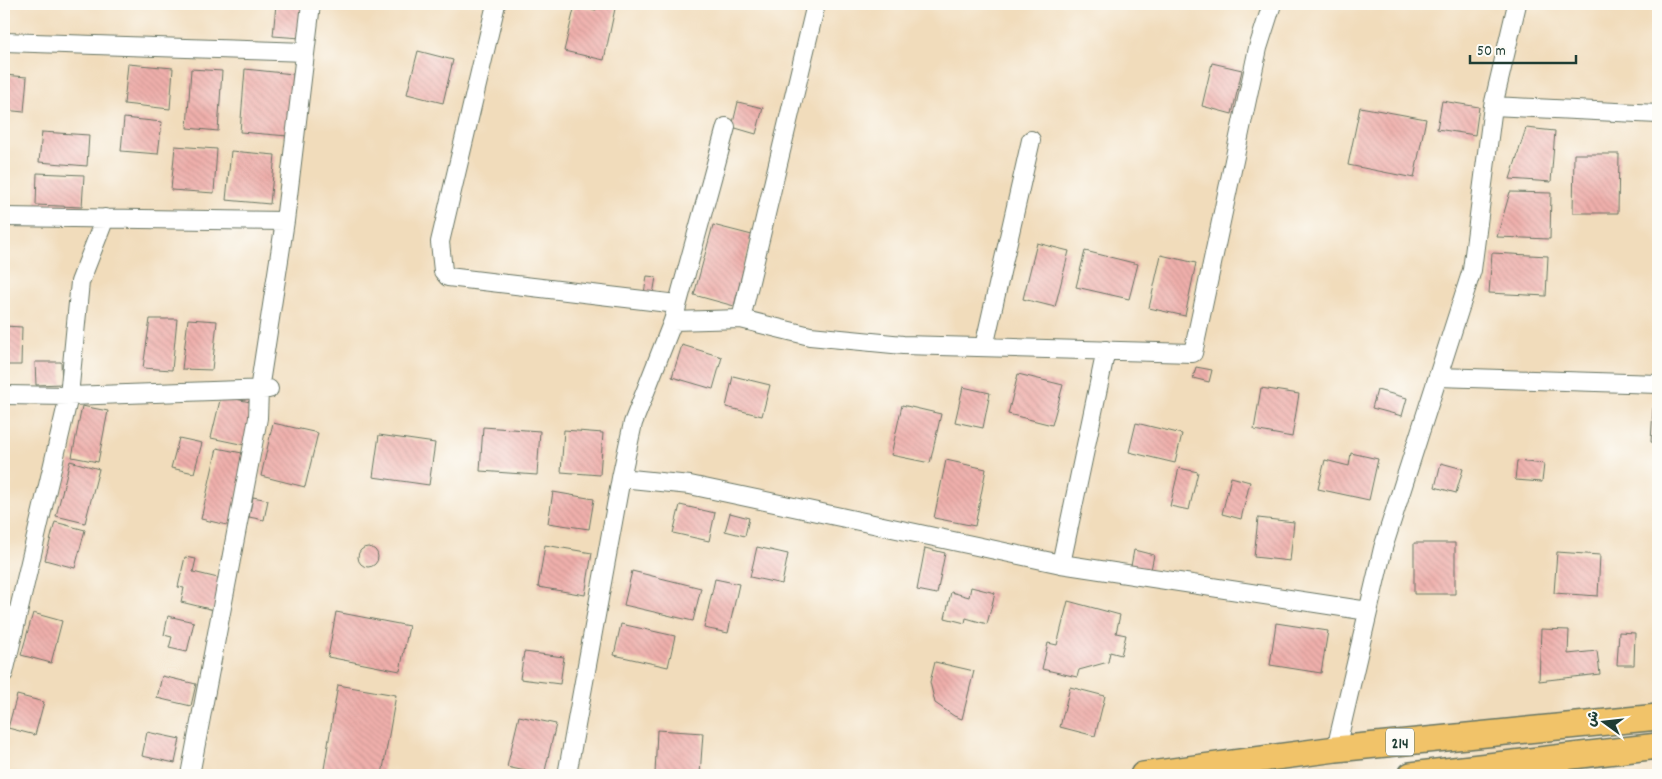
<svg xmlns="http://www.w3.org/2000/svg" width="1662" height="779" viewBox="0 0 1662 779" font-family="Dekko,'Playpen Sans Arabic',sans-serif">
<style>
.building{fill:url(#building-back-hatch)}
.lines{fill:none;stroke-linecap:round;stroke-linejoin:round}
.minor-casing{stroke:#687563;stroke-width:20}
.highway-casing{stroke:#687563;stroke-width:28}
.minor{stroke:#fff;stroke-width:18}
.highway{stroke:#f1c369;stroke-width:25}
.labels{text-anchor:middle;stroke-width:4;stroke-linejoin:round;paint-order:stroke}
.shield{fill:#fdfcf7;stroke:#62766e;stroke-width:1}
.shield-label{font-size:16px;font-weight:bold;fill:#1f3d34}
</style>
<defs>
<pattern id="building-back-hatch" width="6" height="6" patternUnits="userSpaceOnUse" patternTransform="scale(1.25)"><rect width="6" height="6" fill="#efafab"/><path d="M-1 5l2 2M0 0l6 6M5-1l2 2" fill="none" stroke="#cc9794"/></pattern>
</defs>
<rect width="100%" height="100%" fill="#fdfcf7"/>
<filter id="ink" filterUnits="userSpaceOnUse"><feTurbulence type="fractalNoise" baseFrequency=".02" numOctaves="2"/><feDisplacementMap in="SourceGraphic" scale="10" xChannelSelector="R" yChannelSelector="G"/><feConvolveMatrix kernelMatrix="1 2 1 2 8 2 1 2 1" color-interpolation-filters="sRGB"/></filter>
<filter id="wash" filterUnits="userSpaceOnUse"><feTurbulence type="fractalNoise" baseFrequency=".0096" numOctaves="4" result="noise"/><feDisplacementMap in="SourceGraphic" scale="20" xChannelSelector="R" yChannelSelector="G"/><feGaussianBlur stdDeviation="1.12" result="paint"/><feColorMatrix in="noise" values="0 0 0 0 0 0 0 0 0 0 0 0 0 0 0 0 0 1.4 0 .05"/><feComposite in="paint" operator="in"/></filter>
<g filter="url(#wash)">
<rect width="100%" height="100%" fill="#f1dcbb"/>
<g id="blocks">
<!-- building -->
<path class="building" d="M276,4H304L301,38L273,36Z
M598,4H616L604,60L564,51L575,5L596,10Z
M418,51L453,60L443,103L407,94Z
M1212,63L1242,70L1232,114L1202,106Z
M128,64L173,68L170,109L124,104Z
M191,69L222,71L218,131L187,128Z
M245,69L293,74L288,136L240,132Z
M4,75L27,77L24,112L4,110Z
M1442,101L1479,107L1475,135L1437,129Z
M738,102L763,108L756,134L732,127Z
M1360,107L1426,119L1414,178L1348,165Z
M124,118L162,122L158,154L121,151Z
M1526,128L1555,131L1551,182L1510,179Z
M42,132L89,135L87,166L39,162Z
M1655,139L1658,140V180H1654Z
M175,146L217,149L214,193L171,190Z
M231,151L275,155L270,204L226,200Z
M1574,154H1619L1618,213H1573Z
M37,173L84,175L82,207L36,205Z
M1510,192L1551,193L1550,239L1497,237Z
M713,225L752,235L734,306L694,295Z
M1037,243L1069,251L1055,307L1023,299Z
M1085,251L1138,264L1129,299L1076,287Z
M1492,253L1548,256L1546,296L1489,293Z
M1161,255L1196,263L1185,316L1149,308Z
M647,276L656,277L653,295L644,293Z
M1657,277H1658V315L1655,314Z
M150,319H177L172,370L143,368Z
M188,319L217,321L212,370L182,369Z
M4,326L22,327L21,365H4Z
M682,345L722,357L713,389L672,377Z
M35,362H61L62,384L36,385Z
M1196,367L1212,370L1209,382L1193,378Z
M1018,374L1063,385L1052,425L1008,414Z
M733,376L770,385L762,416L726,407Z
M963,387L990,393L983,428L955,422Z
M1261,388L1299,394L1292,437L1254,430Z
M1377,390L1407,398L1402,416L1372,408Z
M221,396L255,403L245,445L211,438Z
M902,405L941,414L930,463L891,455Z
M82,406L108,411L98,462L72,457Z
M1653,408H1658V443L1651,442Z
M273,423L318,433L305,487L261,476Z
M1136,423L1182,434L1175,463L1129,452Z
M483,427L540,431L537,475L480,471Z
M564,430L603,433L600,475L561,472Z
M379,435L435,443L429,485L373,477Z
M179,438L202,443L194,473L171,468Z
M217,448L247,454L231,526L201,519Z
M1351,453L1378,459L1369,500L1318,489L1325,460L1349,466Z
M946,460L986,469L975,526L934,518Z
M70,461L99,469L85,523L56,516Z
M1517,461L1544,464L1542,482L1515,480Z
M1441,463L1463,469L1456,493L1435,487Z
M1179,468L1198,472L1189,510L1170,506Z
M1231,477L1250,482L1241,519L1222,514Z
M553,492L594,499L589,529L548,523Z
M253,497L268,500L264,520L249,517Z
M680,505L715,513L709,541L673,533Z
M730,513L749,518L745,536L725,531Z
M1258,518L1294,522L1290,561L1254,557Z
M55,522L85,530L75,568L45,560Z
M1414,543H1455V594H1414Z
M545,545L592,553L585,595L538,587Z
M757,547L788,554L782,584L750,577Z
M358 557a10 10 0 1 1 20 0a10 10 0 1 1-20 0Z
M925,548L945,553L937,594L917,590Z
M1134,550L1154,555L1151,570L1131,566Z
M1557,552L1600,555L1598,596L1554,593Z
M185,557L196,559L193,572L222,579L214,610L181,602L184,588L178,587Z
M632,571L701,588L693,621L624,605Z
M715,579L739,584L728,633L704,628Z
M971,587L995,593L987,624L966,618L965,623L945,618L951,592L969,597Z
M1068,601L1120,615L1116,633L1126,635L1121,655L1110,652L1108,662L1079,670L1077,677L1042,669L1048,643L1057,645Z
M336,612L409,626L400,671L328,657Z
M33,613L62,621L51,663L21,655Z
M168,616L194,622L187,652L169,648L172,637L164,635Z
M1276,623L1328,631L1321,673L1270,665Z
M621,624L675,636L668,667L614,655Z
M1541,629L1569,630L1568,654L1597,651L1600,674L1539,681Z
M1619,632L1635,633L1634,665H1617Z
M524,652L564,657L560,684L520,679Z
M935,662L974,671L962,719L954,716L935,703L930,682Z
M162,676L196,684L191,706L157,698Z
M338,685L396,695L382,775H323Z
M1070,687L1105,696L1095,736L1060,727Z
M17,695L44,702L35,735L8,728Z
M519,716L556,724L544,775L507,767Z
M657,730L703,733L700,775H655Z
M147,732L180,739L175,763L142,756Z"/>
</g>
</g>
<g filter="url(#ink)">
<use href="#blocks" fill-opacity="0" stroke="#687563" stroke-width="1"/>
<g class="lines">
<defs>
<path id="minor" d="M496,4L440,242L443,271L448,277L677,304
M4,42L305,52
M1493,106L1658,114
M4,217L285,221
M741,319L816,4
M673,321L741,319L810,336L903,345L1193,353L1258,48L1272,4
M984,347L1031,140
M1438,377L1658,384
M4,395L69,396L269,389
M621,478L690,485L1061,564L1368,611
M1061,564L1106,350
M4,673L69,396L80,282L105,218
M1336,749L1383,548L1472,270L1493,106L1517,4
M190,775L258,418L259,390L285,221L311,4
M567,775L621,478L633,423L673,321L726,127"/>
<path id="highway" d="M1143,775L1336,749L1658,717
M1411,775L1658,746"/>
</defs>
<!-- minor casing -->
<use href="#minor" class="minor-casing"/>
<!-- highway casing -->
<use href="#highway" class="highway-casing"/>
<!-- minor -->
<use href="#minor" class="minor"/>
<!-- highway -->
<use href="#highway" class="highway"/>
</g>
</g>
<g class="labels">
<!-- shield labels -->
<rect class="shield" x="1386" y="728.5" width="28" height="27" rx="4"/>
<g class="shield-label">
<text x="1400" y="748">214</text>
</g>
</g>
<!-- margin -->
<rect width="1662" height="779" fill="none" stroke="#fdfcf7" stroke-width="20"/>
<!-- north arrow -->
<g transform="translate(1604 722) rotate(285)" stroke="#fdfcf7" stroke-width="4" paint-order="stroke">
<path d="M0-4L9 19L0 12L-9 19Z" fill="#1f3d34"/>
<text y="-8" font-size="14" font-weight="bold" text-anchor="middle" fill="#1f3d34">ش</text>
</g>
<!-- scale -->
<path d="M1470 55v8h106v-8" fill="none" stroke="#1f3d34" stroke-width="2.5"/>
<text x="1477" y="55" font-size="15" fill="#1f3d34" stroke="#fdfcf7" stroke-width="4" paint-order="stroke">50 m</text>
</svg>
